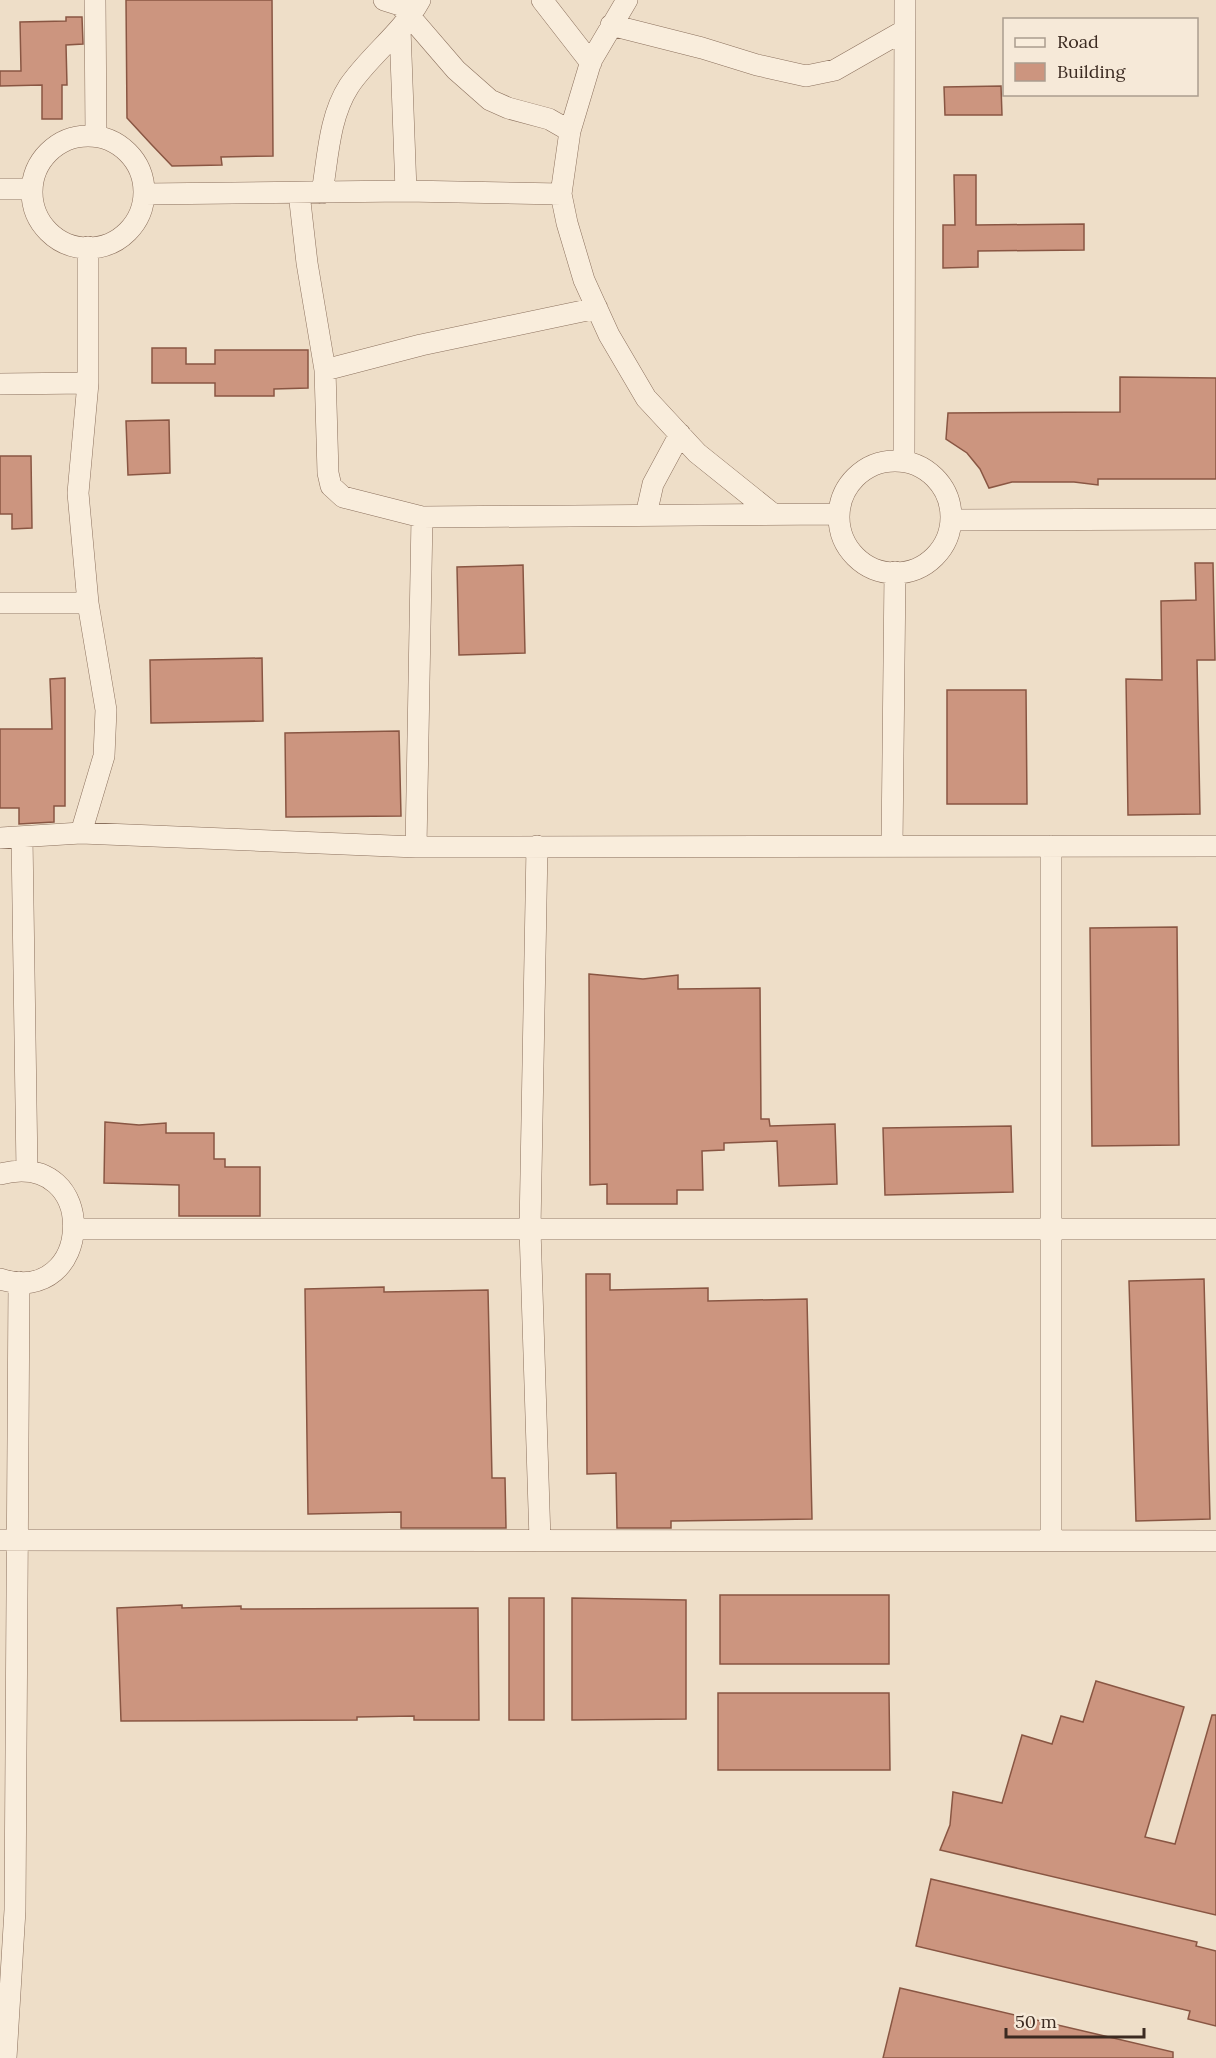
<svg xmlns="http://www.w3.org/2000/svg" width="1216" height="2058" viewBox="0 0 1216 2058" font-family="Lora,serif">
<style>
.building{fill:#cc957f;stroke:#895643;stroke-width:1.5}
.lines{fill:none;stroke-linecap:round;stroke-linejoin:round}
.street-casing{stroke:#8b705d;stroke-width:22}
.street{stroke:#f9eddc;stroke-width:21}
</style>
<rect width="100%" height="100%" fill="#eedec8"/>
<!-- building -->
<path class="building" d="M126,0H272L273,156L221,157L222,165L172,166L151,144L127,118Z
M66,17H82L83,44L66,45L67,85H62V119H42V85L0,86V71H21L20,22L66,21Z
M1001,86L1002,115H945L944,87Z
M954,175H976V225L1084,224V250L978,251V267L943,268V225H955Z
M152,348H186V364H215V350H308V388L274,389V396H215V383H152Z
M1120,377L1216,378V479H1098V485L1074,482H1012L989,488L980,469L967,453L946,439L948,413L1120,412Z
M169,420L170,473L128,475L126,421Z
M0,456H31L32,528L12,529V514H0Z
M1195,563H1213L1215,660H1197L1200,814L1128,815L1126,679L1162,680L1161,601L1196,600Z
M523,565L525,653L459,655L457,567Z
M262,658L263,721L151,723L150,660Z
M65,678V806H54V822L19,824V808H0V729H52L50,679Z
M947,690H1026L1027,804H947Z
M399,731L401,816L286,817L285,733Z
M1177,927L1179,1145L1092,1146L1090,928Z
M589,974L643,979L678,975V989L760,988L761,1119H769L770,1126L835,1124L837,1184L779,1186L777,1141L724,1143V1150L702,1151L703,1190H677V1204H607V1184L590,1185Z
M105,1122L139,1125L166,1123V1133H214V1159H225V1167H260V1216H179V1185L104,1183Z
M1011,1126L1013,1192L885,1195L883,1128Z
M586,1274H610V1290L708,1288V1301L807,1299L812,1519L671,1521V1528H617L616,1473L587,1474Z
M1204,1279L1210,1519L1136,1521L1129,1281Z
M384,1287V1292L488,1290L492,1478H505L506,1528H401V1512L308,1514L305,1289Z
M720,1595H889V1664H720Z
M509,1598H544V1720H509Z
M572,1598L686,1600V1719L572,1720Z
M182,1605V1608L241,1606V1609L478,1608L479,1720H414V1716L357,1717V1720L121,1721L117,1608Z
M1096,1681L1184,1707L1145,1837L1175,1844L1212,1715H1216V1915L940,1850L950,1825L953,1792L1002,1803L1022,1735L1052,1744L1061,1716L1083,1722Z
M718,1693H889L890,1770H718Z
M931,1879L1197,1942L1196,1946L1216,1951V2026L1188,2019L1190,2011L916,1946Z
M900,1988L1173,2052V2058H883Z"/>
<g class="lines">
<defs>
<path id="street" d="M95,0L96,136
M384,0L400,5L456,70L490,100L508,108L549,119L570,131
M542,0L591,63
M627,0L591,61L570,131L561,194L567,223L584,280L609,335L646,398L697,453L773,514
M611,25L702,48L757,65L806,76L835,70L905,30
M400,29L406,191
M32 192a56 56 0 1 1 112 0a56 56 0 1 1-112 0Z
M0,189H31
M299,193L307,263L325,370L328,473L331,486L343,497L422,517L839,514
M322,193C328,157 329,117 349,86C370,55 402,33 420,0
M145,194L406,191L561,194
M325,370L421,345L597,308
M0,384L88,383
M839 517a56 56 0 1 1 112 0a56 56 0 1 1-112 0Z
M904,461L905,0
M646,515L653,484L680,434
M952,520L1216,519
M0,603H88
M81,833L104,756L106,710L88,603L78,493L88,383V247
M22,837L27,1171
M0,838L81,833L416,847L1216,846
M537,846L530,1229L540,1540
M892,846L895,572
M1051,846V1541
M416,847L422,517
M0,1174C102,1148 94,1309 0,1279
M76,1229H1216
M0,1540L1216,1541
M6,2058L15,1910L19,1282"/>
</defs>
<!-- street casing -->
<use href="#street" class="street-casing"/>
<!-- street -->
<use href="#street" class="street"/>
</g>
<!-- legend -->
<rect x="1003" y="18" width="195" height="78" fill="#f6e9d8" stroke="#ab9d8f" stroke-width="1.5"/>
<rect x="1015" y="38" width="30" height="9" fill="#f9eddc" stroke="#ab9d8f" stroke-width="1.5"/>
<text x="1057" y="48" font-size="18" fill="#3b2a21">Road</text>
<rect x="1015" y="63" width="30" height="18" fill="#cc957f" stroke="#ab9d8f" stroke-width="1.5"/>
<text x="1057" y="78" font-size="18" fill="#3b2a21">Building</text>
<!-- scale -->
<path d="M1006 2028v9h138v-9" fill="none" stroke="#3b2a21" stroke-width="3"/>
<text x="1015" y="2028" font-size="18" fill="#3b2a21" stroke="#f6e9d8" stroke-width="4.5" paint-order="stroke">50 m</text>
</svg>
